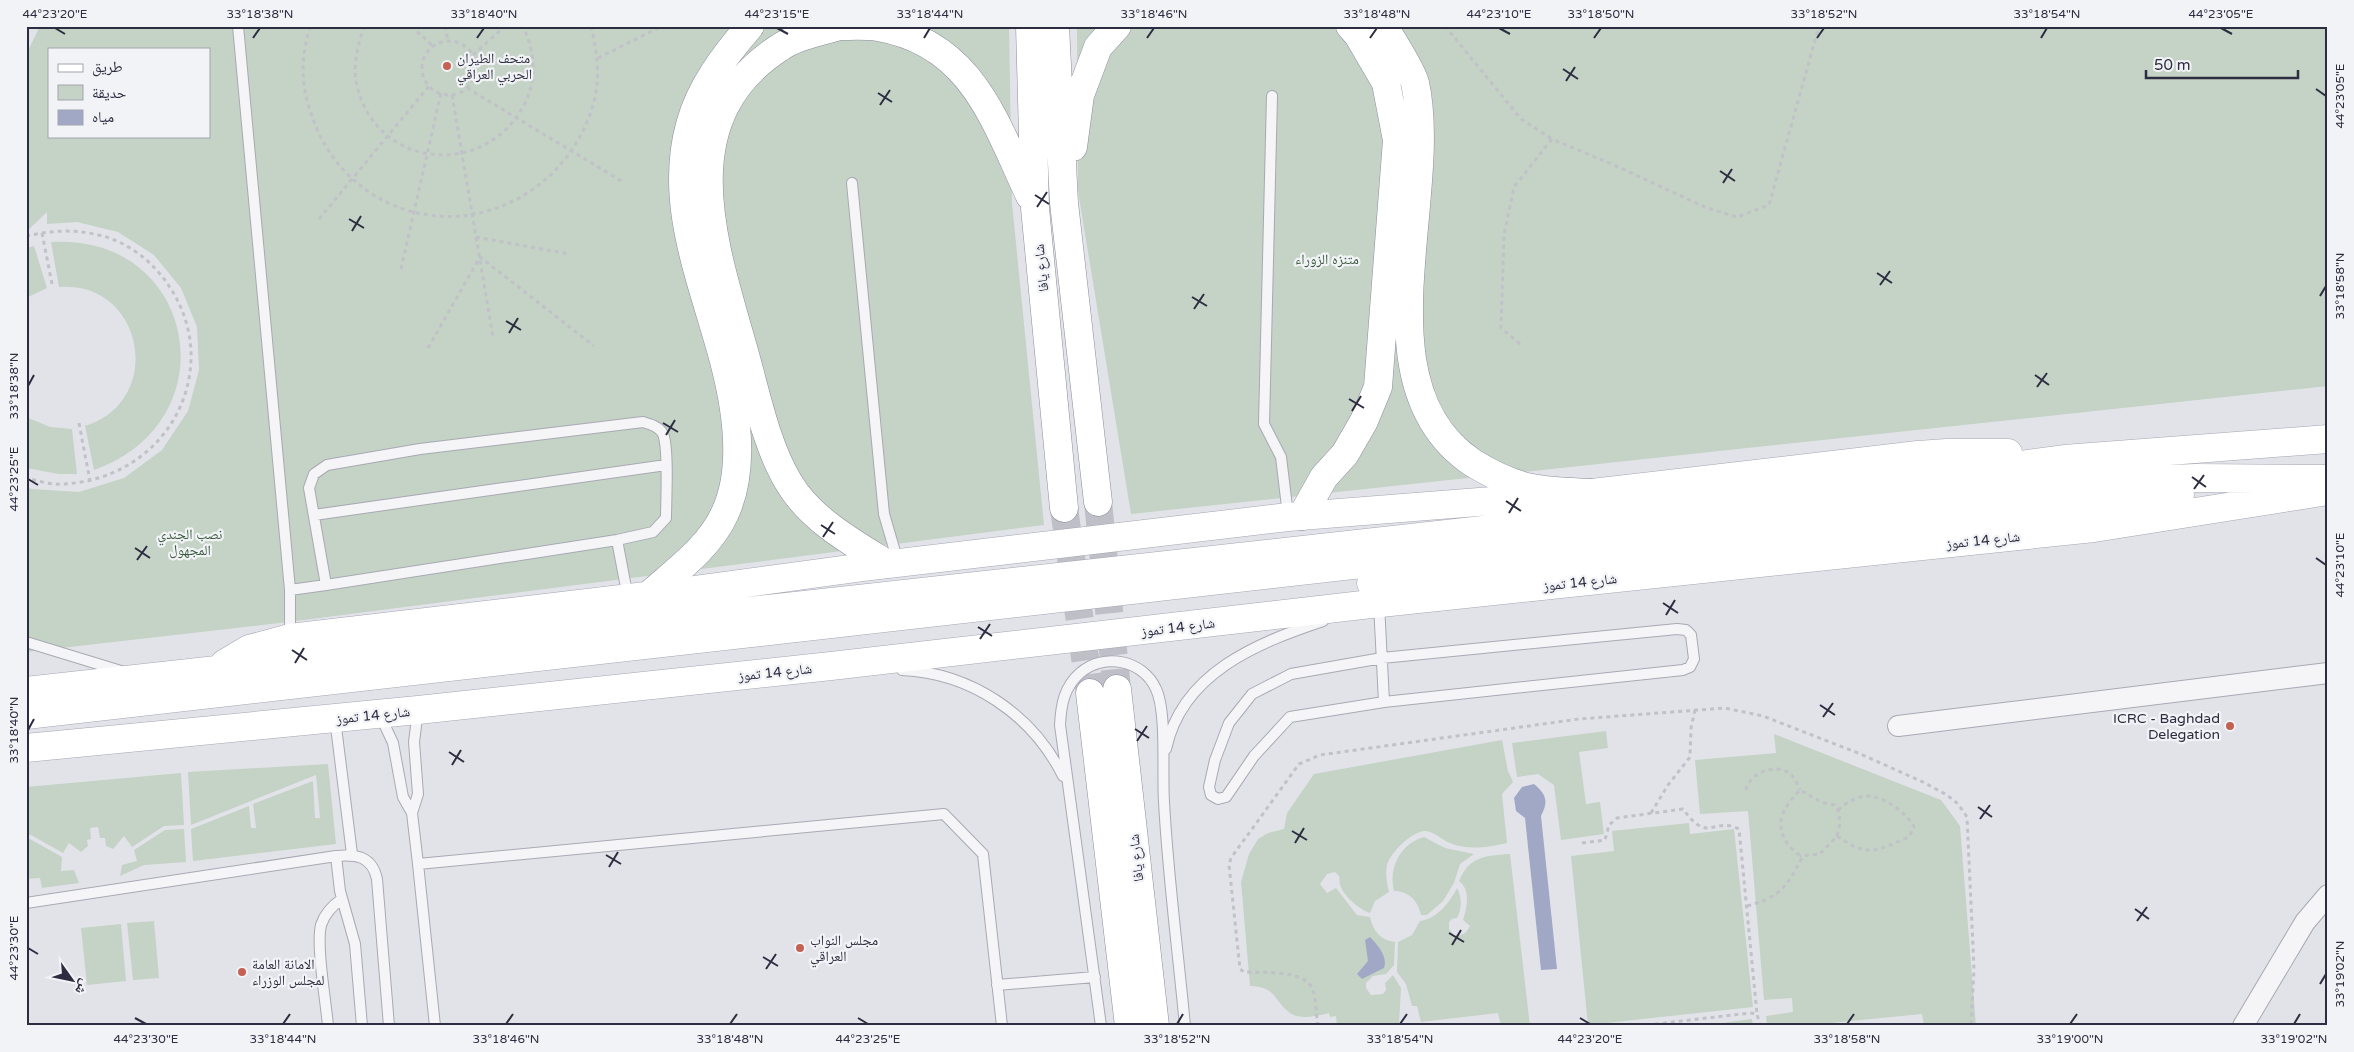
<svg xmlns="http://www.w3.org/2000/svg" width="2354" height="1052" viewBox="0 0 2354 1052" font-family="'Varela Round','Noto Naskh Arabic',sans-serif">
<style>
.green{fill:#c4d3c5;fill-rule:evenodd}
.water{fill:#a0a8c6}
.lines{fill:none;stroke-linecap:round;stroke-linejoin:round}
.motorway-tunnel{stroke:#bebfc7;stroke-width:28;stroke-dasharray:28 14;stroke-linecap:butt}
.service-casing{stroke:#a8a9b3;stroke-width:12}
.minor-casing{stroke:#a8a9b3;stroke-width:22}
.primary-casing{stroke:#a3a5b4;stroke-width:29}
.motorway-casing{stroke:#8b8d9f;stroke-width:29}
.path{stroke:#c1c1c8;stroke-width:3;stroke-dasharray:4 4;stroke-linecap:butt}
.service{stroke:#f5f5f8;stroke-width:10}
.minor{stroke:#f5f5f8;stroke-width:20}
.primary{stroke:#fff;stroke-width:28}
.motorway{stroke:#fff;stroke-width:28}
.ticks{fill:none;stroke:#2c2d40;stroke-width:2}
.poi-dot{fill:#c46152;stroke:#f2f3f7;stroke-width:2}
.labels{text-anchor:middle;stroke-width:4.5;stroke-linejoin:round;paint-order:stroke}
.poi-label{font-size:14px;fill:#2c2d40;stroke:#f2f3f7;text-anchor:start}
.park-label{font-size:14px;fill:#3a5b3d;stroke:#f2f3f7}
.street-label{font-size:14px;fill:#2c2d40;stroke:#f2f3f7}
.neatline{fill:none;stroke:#2c2d40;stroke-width:2}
.ticks-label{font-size:12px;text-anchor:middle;fill:#2c2d40}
</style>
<rect width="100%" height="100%" fill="#e2e3e9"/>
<!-- green -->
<path class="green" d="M40,26H1009L1012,203L1044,525L288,622L26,652V487L32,489L79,492L124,478L162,450L188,411L199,370L197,327L181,288L154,255L118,232L77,222L47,224V212L26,232V55ZM49,49H209V136H49Z
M1077,26H2328V386L1131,514L1078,191Z
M51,242C196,233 232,421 94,470L85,426C166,401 144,280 59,287Z
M34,246L47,288L26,298V248Z
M26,417L50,427L72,429L77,474H59L26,468Z
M1606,731L1608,748L1579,752L1586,804L1600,802L1604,834L1561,840L1554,785L1538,774L1517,777L1512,743Z
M1774,734L1941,800L1960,826L1976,1026H1924L1922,1014L1800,1026H1767L1766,1016L1793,1012L1792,998L1764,1000L1748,811L1700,814L1695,760L1776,753Z
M1502,740L1508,771L1513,782L1502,794L1507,843C1489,847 1469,851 1450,843C1442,840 1435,832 1426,831C1413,830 1390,853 1387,865C1385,875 1387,883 1389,892L1375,901L1370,913C1360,910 1342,895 1340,884C1339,882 1340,879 1339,876L1335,872L1327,874L1320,884L1327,893L1336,888L1357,915L1370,917C1373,931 1380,940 1395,942L1394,965L1386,974L1373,976L1366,983V988L1371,995L1383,994L1386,990L1385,983L1393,975L1401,988L1399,1024L1337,1026L1336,1016L1330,1017L1329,1013C1319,1016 1299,1020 1290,1013C1273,1000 1277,987 1250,986L1241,882L1249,854L1258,839L1268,833L1284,829L1287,813L1314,774Z
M328,764L336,844L193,861L191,829L249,806L251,828H256L253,804L313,781L315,818H320L316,775L191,825L188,772Z
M181,773L184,825L164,826L132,847L124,836L113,849L106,846L105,838H100L98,827L90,828L91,839L87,840L88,846L81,852L69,843L63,853L31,835L26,836V787Z
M1689,823L1690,834L1734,829L1753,1007L1588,1025L1571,856L1614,851L1612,831Z
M184,829L186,862L144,865L120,876L122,865L137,861L134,850L165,830Z
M1424,837L1445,848L1474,854L1460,864L1454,883L1443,901L1427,915H1421C1418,901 1409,891 1394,891C1388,868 1401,843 1424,837Z
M30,839L62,857L61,871L74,870L79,883L42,888L40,878L26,879V840Z
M1510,854L1530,1026H1501L1498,1013L1421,1022L1417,1006H1412L1406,984L1397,972L1398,942L1412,935L1420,921C1437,919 1450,902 1457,888C1462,897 1462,909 1457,918L1452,919L1449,922V929L1454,935C1462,936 1466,934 1470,926L1463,920C1467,907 1471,890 1459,881C1470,856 1484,856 1510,854Z
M154,921L159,978L133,980L127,923Z
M121,924L126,981L87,985L81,928Z
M1752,1019L1753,1026H1698Z"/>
<!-- water -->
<path class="water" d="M1534,784C1546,794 1549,801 1541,816L1557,969L1541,970L1525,818L1516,811L1514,798L1522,787Z
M1370,937C1378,945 1388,957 1384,968L1362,979L1357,974L1368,961L1365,940Z"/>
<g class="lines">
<!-- motorway-tunnel -->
<path class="motorway-tunnel" d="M1098,502L1117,689
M1064,508L1090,693"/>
<defs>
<path id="service" d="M238,26L290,590V638
M1272,96L1264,424L1281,457L1288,515
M852,183L884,514L898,562
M314,515L666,465
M617,540L628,598
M290,590L326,585L617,540L653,532L666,518C666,501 669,448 663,434C660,427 650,424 643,422L420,449L327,465L314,474L309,488L326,585
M1379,604L1384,702L1290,717L1254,756L1226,797L1218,799L1211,795L1209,787L1215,760L1229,723L1252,694L1291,674L1382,658L1677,629L1686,630L1691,635L1694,659L1690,667L1683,670L1384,702
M26,642L121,671
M902,670C971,673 1032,714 1063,776
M380,715L393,743L403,797L412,813L418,864L944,814L983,854L1002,1026
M335,719L352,854
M1166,749C1182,673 1257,643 1323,621
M412,813L418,794L414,742L418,710
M336,856L340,891L355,944L362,1026
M418,864L435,1026
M26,903L336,856C356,854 372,856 377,879L389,1026
M997,985L1095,977
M328,1026C326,1002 316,946 321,925C325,913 333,905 342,899
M1101,1026L1060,725C1061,705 1064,687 1080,673C1104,652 1143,660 1156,689C1167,712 1162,774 1164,802C1168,877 1178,951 1185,1026"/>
<path id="minor" d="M1898,726L2328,673
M2243,1026L2305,922L2328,895"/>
<path id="primary" d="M1371,583L2180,495
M224,664L249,649L290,638L688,591L864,567L1288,517L1592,493L1918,455L1947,453H2008
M26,691L1817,493L2064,459L2328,439
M26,715L2078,483L2196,478L2324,479
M26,748L418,710L831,666L1371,604L2094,528L2328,491"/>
<path id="motorway" d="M839,26C819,32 796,36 779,48C670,119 713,242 742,344C755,388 765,444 789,483C810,519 853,543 887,564
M840,26C852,26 866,25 878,27C972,43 994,120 1030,196
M1030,26L1035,208L1064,508
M1055,26L1064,203L1098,502
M1384,26C1392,41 1411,68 1415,83C1440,198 1356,385 1473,463C1491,474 1510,484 1532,488C1551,492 1572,492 1592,493
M1073,147L1080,95L1098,47L1117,26
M1302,516L1324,477L1345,454L1364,421L1378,387L1397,140L1386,83L1358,35L1350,26
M649,595C676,571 710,547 725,513C740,481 739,443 734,409C721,316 663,221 690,125C700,87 725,55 750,26
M1117,689L1155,1026
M1090,693L1129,1026"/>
</defs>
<!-- service casing -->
<use href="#service" class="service-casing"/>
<!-- minor casing -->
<use href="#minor" class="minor-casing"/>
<!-- primary casing -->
<use href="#primary" class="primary-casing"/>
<!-- motorway casing -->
<use href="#motorway" class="motorway-casing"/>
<!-- path -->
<path class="path" d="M310,26C299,66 301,91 317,129C328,155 346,176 369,192C454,249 565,201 593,105C601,79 597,52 591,26
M364,26C358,46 352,66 357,86C377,170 487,179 525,103C537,79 535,51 523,26
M411,26L433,46
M445,26L448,41
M1445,26L1521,119L1552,139
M422 68a27 27 0 1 1 54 0a27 27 0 1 1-54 0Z
M473,55L505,26
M598,58L662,26
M467,88L623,182
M452,95L493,337
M319,219L429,86
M42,233L52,284
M26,236C49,231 71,229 94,234C150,244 193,303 191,359C189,430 130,483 60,484C49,485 37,480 26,478
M476,237L569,254
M401,269L441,93
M1520,344L1501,328L1504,235L1514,187L1552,139L1614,165L1707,208L1737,217L1769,205L1819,26
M428,348L480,257L594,346
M79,423L90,481
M1746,790C1749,773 1775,763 1789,773C1795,777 1797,784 1800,790
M1651,813L1668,785L1690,757L1691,728L1695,710
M1837,836C1869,858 1875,851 1909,837L1914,827C1906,812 1884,796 1866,796C1856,797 1846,803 1838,810
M1582,843L1605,840L1609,825L1617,818L1683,809C1709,845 1712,816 1739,829L1757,1014
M1747,906C1780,897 1786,888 1802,858C1799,854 1794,851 1790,847C1772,824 1783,808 1800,790L1821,802L1834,805L1838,810L1840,823L1837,836L1820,854L1800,856
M1318,1026C1316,1014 1316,1001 1313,990C1306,969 1262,973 1244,972L1240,969L1229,865L1231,858L1299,764L1320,755L1579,719L1725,708L1763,716L1858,753L1923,782L1947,795L1958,804L1967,817L1974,969L1971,1026
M1639,1026L1750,1013L1757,1014L1760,1026"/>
<!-- service -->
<use href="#service" class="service"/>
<!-- minor -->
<use href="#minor" class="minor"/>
<!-- primary -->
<use href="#primary" class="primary"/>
<!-- motorway -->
<use href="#motorway" class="motorway"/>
</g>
<!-- ticks -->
<path class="ticks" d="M55,28L65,34M777,28L788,34M1499,28L1510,34M2221,28L2232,34M253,38L260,28M477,38L484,28M924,38L930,28M1147,38L1154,28M1370,38L1377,28M1594,38L1601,28M1817,38L1824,28M2041,38L2047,28M1563,69L1578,79M1566,81L1575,67M2316,89L2326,96M878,93L892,102M880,105L890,90M1720,171L1735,181M1723,183L1732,169M1035,195L1049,204M1037,207L1047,192M349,219L364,228M352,231L361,216M1877,273L1892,283M1880,285L1890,271M2320,296L2326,286M1192,297L1207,306M1194,309L1204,294M506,321L521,330M509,333L518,318M2035,375L2049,385M28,386L34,375M2037,387L2047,373M1349,399L1364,408M1352,411L1361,396M663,423L678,432M666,435L675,420M2192,477L2206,487M28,479L38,485M2194,489L2204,475M1506,501L1521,511M1509,513L1518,498M821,525L835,534M823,537L833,522M135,548L150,558M2316,558L2326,565M137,560L147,546M1663,603L1678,613M1666,615L1675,600M978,627L992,636M980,639L990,624M292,650L307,660M295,663L304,648M1820,705L1835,715M1823,717L1833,703M1135,729L1149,738M28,730L34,719M1137,741L1147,726M449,752L464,762M452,765L461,750M1978,807L1992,817M1980,819L1990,805M1292,831L1307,840M1295,843L1304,828M606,855L621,864M609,867L618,852M2135,909L2149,919M2137,921L2147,907M1449,933L1464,942M1452,945L1461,930M28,948L38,954M763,957L778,966M766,969L776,954M2320,984L2326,974M135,1018L146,1024M858,1018L868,1024M1580,1018L1590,1024M283,1024L290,1014M506,1024L513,1014M730,1024L737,1014M1177,1024L1183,1014M1400,1024L1407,1014M1847,1024L1854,1014M2070,1024L2077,1014M2294,1024L2300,1014"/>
<!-- markers -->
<g class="poi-dot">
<circle cx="447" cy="66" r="5"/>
<circle cx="2230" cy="726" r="5"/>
<circle cx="800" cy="948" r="5"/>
<circle cx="242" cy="972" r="5"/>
</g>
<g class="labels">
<!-- poi labels -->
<g class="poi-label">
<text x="457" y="63">متحف الطيران<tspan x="457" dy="16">الحربي العراقي</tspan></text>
<text x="2220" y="723" text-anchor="end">ICRC - Baghdad<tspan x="2220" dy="16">Delegation</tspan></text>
<text x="810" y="945">مجلس النواب<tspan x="810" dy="16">العراقي</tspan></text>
<text x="252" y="969">الامانة العامة<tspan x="252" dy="16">لمجلس الوزراء</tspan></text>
</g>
<!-- park labels -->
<g class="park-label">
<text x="1327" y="264">متنزه الزوراء</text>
<text x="190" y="539">نصب الجندي<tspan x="190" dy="16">المجهول</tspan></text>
</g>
<!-- street labels -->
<g class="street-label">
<text transform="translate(1041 268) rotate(-96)" y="5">شارع يافا</text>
<text transform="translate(1983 540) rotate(-6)" y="5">شارع 14 تموز</text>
<text transform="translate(1580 582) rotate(-6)" y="5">شارع 14 تموز</text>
<text transform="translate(1178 627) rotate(-7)" y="5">شارع 14 تموز</text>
<text transform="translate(775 672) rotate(-6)" y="5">شارع 14 تموز</text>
<text transform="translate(373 715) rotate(-6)" y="5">شارع 14 تموز</text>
<text transform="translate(1136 858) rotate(-96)" y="5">شارع يافا</text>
</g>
</g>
<!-- border -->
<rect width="2354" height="1052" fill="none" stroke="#f2f3f7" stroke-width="55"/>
<!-- legend -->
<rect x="48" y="48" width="162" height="90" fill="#f2f3f7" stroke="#a3a4ae"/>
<rect x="58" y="64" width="25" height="8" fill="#ffffff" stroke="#a3a4ae"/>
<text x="92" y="72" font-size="15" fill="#2c2d40">طريق</text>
<rect x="58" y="85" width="25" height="15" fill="#c4d3c5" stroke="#a3a4ae"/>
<text x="92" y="98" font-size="15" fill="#2c2d40">حديقة</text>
<rect x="58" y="110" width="25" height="15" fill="#a0a8c6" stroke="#a3a4ae"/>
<text x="92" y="122" font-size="15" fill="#2c2d40">مياه</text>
<!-- north arrow -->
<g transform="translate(72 980) rotate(123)" stroke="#f2f3f7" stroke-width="4" paint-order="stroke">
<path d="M0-4L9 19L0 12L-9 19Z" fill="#2c2d40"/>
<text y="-8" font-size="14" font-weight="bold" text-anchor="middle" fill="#2c2d40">ش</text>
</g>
<!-- scale -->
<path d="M2146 70v8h152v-8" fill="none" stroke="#2c2d40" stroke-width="2.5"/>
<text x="2154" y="70" font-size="15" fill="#2c2d40" stroke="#f2f3f7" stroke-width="4" paint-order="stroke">50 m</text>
<rect x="28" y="28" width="2298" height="996" class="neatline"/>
<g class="ticks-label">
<text x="55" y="18">44°23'20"E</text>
<text x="260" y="18">33°18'38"N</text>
<text x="484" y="18">33°18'40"N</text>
<text x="777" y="18">44°23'15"E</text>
<text x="930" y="18">33°18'44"N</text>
<text x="1154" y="18">33°18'46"N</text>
<text x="1377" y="18">33°18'48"N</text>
<text x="1499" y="18">44°23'10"E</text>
<text x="1601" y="18">33°18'50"N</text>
<text x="1824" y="18">33°18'52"N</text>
<text x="2047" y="18">33°18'54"N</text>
<text x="2221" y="18">44°23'05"E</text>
<text transform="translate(2340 96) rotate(-90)" y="4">44°23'05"E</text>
<text transform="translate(2340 286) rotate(-90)" y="4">33°18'58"N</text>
<text transform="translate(14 386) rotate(-90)" y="4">33°18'38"N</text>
<text transform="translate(14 479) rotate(-90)" y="4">44°23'25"E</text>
<text transform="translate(2340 565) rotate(-90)" y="4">44°23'10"E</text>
<text transform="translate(14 730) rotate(-90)" y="4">33°18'40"N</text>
<text transform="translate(14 948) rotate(-90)" y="4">44°23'30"E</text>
<text transform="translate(2340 974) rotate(-90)" y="4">33°19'02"N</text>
<text x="146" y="1043">44°23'30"E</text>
<text x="283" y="1043">33°18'44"N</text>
<text x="506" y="1043">33°18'46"N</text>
<text x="730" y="1043">33°18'48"N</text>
<text x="868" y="1043">44°23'25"E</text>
<text x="1177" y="1043">33°18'52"N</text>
<text x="1400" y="1043">33°18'54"N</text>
<text x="1590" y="1043">44°23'20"E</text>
<text x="1847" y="1043">33°18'58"N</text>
<text x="2070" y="1043">33°19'00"N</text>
<text x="2294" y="1043">33°19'02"N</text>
</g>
</svg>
